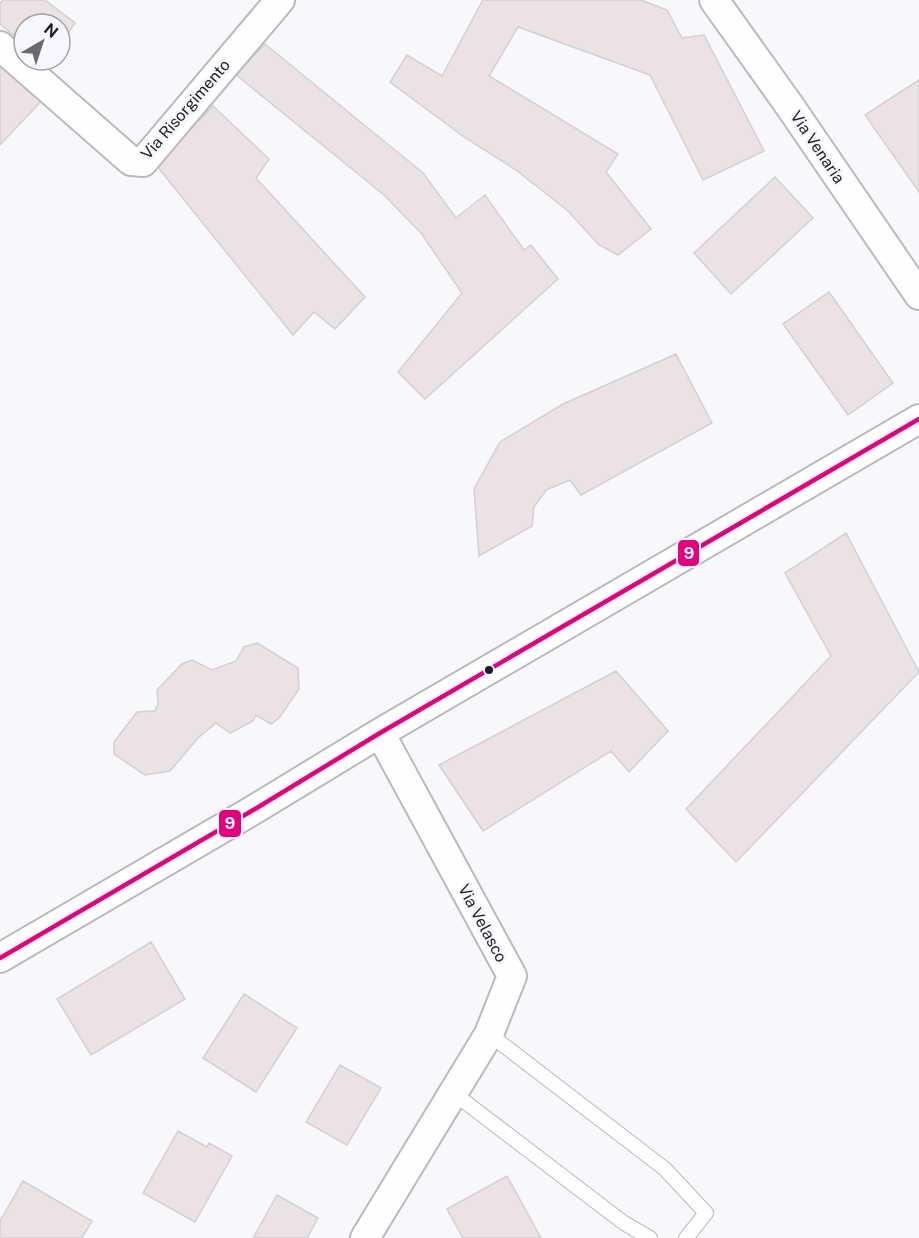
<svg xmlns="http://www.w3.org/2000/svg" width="919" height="1238" viewBox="0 0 919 1238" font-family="'Public Sans',sans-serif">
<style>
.building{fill:#ede2e3;stroke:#d2d0d2;stroke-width:1.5}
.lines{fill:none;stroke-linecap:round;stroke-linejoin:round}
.lane-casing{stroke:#bababd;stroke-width:16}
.street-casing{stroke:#bababd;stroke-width:32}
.lane{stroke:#fefeff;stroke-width:14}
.street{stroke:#fefeff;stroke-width:28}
.bus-1-casing{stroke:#f6f7fe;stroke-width:9}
.bus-1{stroke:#e5007d;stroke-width:4.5}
.bus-dot{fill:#1e1e21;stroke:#f6f7fe;stroke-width:2}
.labels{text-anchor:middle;stroke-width:6;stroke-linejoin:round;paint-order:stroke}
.street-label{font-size:16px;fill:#1e1e21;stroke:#f6f7fe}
.line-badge{stroke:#f6f7fe;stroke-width:2}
.badge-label{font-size:16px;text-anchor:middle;font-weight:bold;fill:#fff}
</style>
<rect width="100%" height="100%" fill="#f8f8fc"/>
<!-- building -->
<path class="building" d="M3,0H45L75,23L60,46V24H24V44L0,24V4Z
M483,0H641L667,10L682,38L704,35L764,151L703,180L650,75L518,27L489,76L618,154L606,172L651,229L618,255L599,245L568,211L516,170L464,137L390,82L407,55L442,76Z
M265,44L423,173L456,218L485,195L524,250L531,245L558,279L425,399L398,372L462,293L421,233L384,195L235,74Z
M0,52L48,94L0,145Z
M919,80V192L865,115Z
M213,106L269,159L256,178L365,297L335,329L314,312L293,335L156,165Z
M775,177L813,218L731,294L694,253Z
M829,292L893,383L848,415L783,324Z
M676,354L712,423L581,495L570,480L546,490L534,507L532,526L479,556L474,489L500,442L563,404Z
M846,533L919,672L736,862L686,809L831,656L785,573Z
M257,643L298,668L299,689L279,718L271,724L256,715L253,721L230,733L216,723L198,738L170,771L145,775L114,754V742L137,712L155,711L158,704L157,690L182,664L192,660L212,670L236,661L244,647Z
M616,671L668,731L629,772L611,751L483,831L439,765Z
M151,942L185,999L91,1055L57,999Z
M244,994L297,1028L256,1092L203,1058Z
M340,1065L381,1088L347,1145L306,1122Z
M178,1131L207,1147L209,1143L232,1156L195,1222L143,1193Z
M507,1176L541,1238H463L447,1209Z
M23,1181L92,1221L82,1238H0V1221Z
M277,1195L318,1218L307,1238H253Z"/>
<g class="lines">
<defs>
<path id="lane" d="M489,1034L665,1169L706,1213L686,1238
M452,1092L624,1223L650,1238"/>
<path id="street" d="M714,0L789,105L919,295
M0,46L131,161L143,162L280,0
M0,958L255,809L380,733L919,419
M365,1238L489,1034L512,976L380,733"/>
</defs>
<!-- lane casing -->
<use href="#lane" class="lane-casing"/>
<!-- street casing -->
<use href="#street" class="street-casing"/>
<!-- lane -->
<use href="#lane" class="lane"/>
<!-- street -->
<use href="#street" class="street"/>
<defs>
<path id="bus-1" d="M0,958L255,809L380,733L919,419"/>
</defs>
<!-- bus-1 casing -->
<use href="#bus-1" class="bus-1-casing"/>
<!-- bus-1 -->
<use href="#bus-1" class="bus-1"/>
</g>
<!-- markers -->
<circle class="bus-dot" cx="489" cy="670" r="5"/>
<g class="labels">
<!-- street labels -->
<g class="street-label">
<text transform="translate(185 109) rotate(-49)" y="6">Via Risorgimento</text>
<text transform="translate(818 147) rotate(56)" y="6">Via Venaria</text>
<text transform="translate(483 923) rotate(62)" y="6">Via Velasco</text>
</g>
</g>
<g class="line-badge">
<rect x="677" y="539" width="23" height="28" rx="6" fill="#e5007d"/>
<rect x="218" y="809" width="24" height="29" rx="6" fill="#e5007d"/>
</g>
<g class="badge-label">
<text x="689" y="559">9</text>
<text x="230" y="829">9</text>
</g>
<!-- north arrow -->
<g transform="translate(42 42) rotate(39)"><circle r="28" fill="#f6f7fe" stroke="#a0a0a6" stroke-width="1.5"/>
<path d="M0-4.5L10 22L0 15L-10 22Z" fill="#6a6a6e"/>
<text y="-9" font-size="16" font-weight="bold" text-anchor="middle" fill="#1e1e21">N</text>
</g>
</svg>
